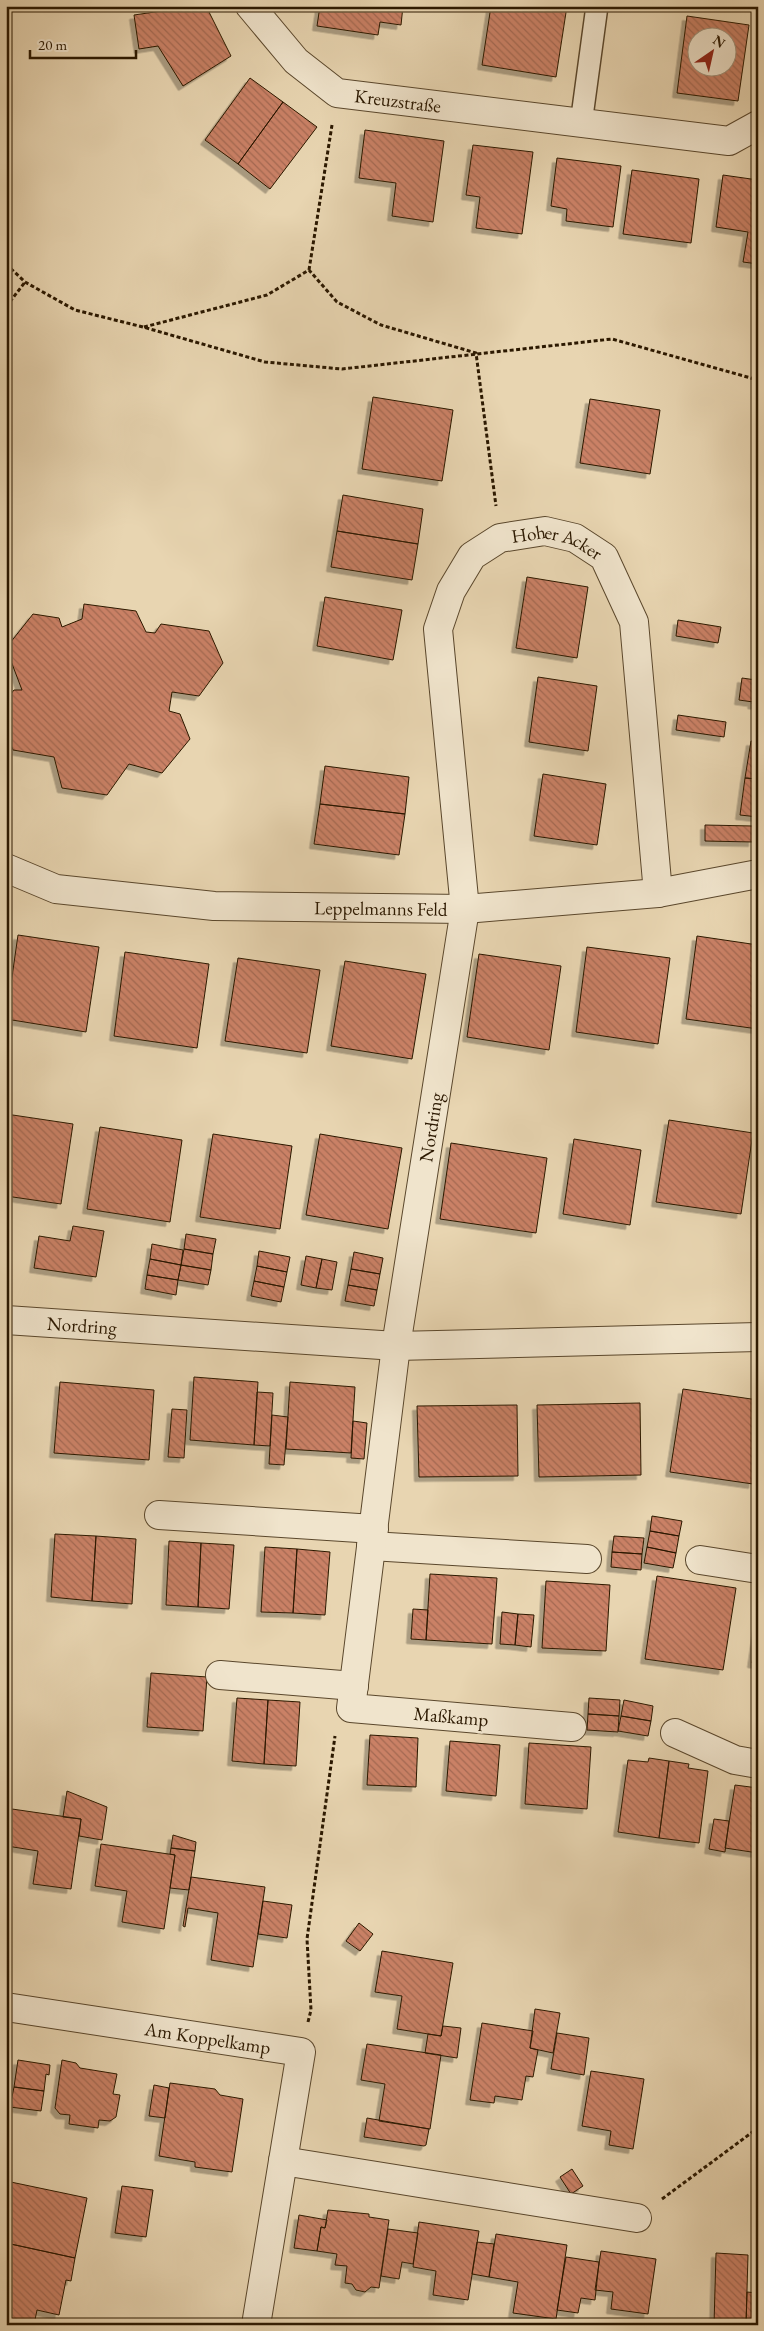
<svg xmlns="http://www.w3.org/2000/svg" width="764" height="2331" viewBox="0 0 764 2331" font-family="'EB Garamond',serif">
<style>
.building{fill:url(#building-back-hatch);stroke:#2b1800;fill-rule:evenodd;filter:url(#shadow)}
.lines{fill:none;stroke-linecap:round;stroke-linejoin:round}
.lane-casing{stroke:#5a472c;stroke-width:24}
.street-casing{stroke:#5a472c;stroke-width:30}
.path{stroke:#2b1800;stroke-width:3;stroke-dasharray:4 2.5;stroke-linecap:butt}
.lane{stroke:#f0e4cc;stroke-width:21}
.street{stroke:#f0e4cc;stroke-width:28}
.labels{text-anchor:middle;stroke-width:5;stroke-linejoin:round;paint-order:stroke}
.street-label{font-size:19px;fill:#2b1800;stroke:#f0e4cc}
</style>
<defs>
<pattern id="building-back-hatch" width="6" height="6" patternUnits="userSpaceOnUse" patternTransform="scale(1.25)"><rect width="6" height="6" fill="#ca8166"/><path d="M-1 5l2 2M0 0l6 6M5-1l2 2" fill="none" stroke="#a46952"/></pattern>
<filter id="shadow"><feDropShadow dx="-4.5" dy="4.5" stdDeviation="0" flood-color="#0004"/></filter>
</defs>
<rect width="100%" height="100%" fill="#e8d5b1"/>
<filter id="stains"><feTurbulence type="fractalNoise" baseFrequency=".004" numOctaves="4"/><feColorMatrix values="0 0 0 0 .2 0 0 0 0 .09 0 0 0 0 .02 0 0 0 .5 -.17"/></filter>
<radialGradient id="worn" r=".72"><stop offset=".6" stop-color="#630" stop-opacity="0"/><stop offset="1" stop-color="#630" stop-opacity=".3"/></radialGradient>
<!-- building -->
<path class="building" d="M196,6H206L231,56L183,86L158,46L139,49L134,15Z
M320,6H403L401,25L380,22L378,35L317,26Z
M491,6H567L556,77L482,65Z
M687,16L749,25L738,101L677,93ZM696,38H726V68H696Z
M250,78L283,102L238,164L205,140Z
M283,102L317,127L270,189L238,164Z
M365,130L444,141L433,222L392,216L396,183L359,178Z
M473,145L533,152L522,234L476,228L480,197L466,195Z
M557,158L621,166L613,227L566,221L567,209L551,206Z
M632,170L699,179L691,243L623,234Z
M723,175L758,180V264L743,262L748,232L716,227Z
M373,397L453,410L442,481L362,469Z
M590,399L660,410L650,474L580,463Z
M343,495L423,509L418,544L337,531Z
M337,531L418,544L412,580L331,567Z
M527,577L588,587L577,658L516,648Z
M325,597L402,610L393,660L317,646Z
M84,604L136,611L146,632L155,633L161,624L209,631L223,663L199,696L172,692L169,711L180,714L190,739L162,773L129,764L107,795L62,788L54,757L13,750L6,733V700L14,690H22L6,648L33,614L59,618L62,627L82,619Z
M678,620L721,627L718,643L676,636Z
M758,665V705L752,704L753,702L739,700L742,678L756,680Z
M538,677L597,686L588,751L529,742Z
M678,715L726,722L724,737L676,730Z
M751,741L758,742V779L745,778Z
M325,766L409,777L405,814L320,804Z
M543,774L606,784L597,845L534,836Z
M745,778L758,779V817L740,815Z
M320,804L405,814L399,855L314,844Z
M705,825L753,826V842L705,841Z
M18,935L99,947L86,1032L6,1019Z
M697,936L758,945V1029L686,1019Z
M587,947L670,958L658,1044L576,1032Z
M125,952L209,964L197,1048L114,1036Z
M479,954L561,966L549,1050L467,1037Z
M238,958L320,970L307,1053L225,1041Z
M345,961L426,974L412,1059L331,1046Z
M6,1114L73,1124L61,1204L6,1196Z
M669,1120L753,1133L741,1214L656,1202Z
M100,1127L182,1140L170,1222L87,1209Z
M213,1134L292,1146L280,1229L200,1217Z
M320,1134L402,1148L388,1229L306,1215Z
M574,1139L641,1150L630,1225L563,1214Z
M451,1143L547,1158L536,1233L440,1219Z
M73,1226L104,1231L96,1277L34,1268L39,1236L70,1241Z
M186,1234L216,1239L213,1254L184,1249Z
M152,1244L183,1250L181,1265L150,1259Z
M184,1249L213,1254L211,1270L181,1265Z
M259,1251L290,1257L287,1272L257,1266Z
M354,1252L383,1258L380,1274L351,1269Z
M306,1256L322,1259L316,1288L301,1285Z
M150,1259L181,1265L178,1280L147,1275Z
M322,1259L337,1262L332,1290L316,1288Z
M181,1265L211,1270L208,1285L178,1280Z
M257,1266L287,1272L284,1287L254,1281Z
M351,1269L380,1274L377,1290L348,1285Z
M147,1275L178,1280L176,1295L145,1289Z
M254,1281L284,1287L281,1302L251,1296Z
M348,1285L377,1290L374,1306L345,1301Z
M194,1377L258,1382L254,1445L190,1440Z
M60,1382L154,1390L149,1460L54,1453Z
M290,1382L355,1387L351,1453L286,1449Z
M683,1389L758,1400V1453L753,1484L670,1472Z
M257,1392L273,1393L270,1446L254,1445Z
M640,1403L641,1475L539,1477L537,1405Z
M517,1405L518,1476L419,1477L417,1406Z
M172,1409L187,1410L184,1458L168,1457Z
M272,1415L288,1417L284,1465L269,1464Z
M353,1421L367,1423L364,1459L351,1458Z
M652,1516L682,1521L679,1536L650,1531Z
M650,1531L679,1536L676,1553L647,1547Z
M55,1534L96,1536L92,1601L51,1597Z
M96,1536L136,1539L132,1604L92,1601Z
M614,1536L644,1538L642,1554L612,1552Z
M169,1541L201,1543L198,1607L166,1605Z
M201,1543L234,1545L229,1609L198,1607Z
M265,1547L297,1549L293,1613L261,1612Z
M647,1547L676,1553L673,1568L644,1563Z
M297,1549L330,1552L325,1615L293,1613Z
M612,1552L642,1554L641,1570L611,1567Z
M430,1574L497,1578L492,1644L426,1640Z
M657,1576L736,1588L723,1670L645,1659Z
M546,1581L610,1585L606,1651L542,1648Z
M413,1609L428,1610L426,1640L411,1639Z
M502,1612L518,1614L515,1645L500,1644Z
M518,1614L534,1615L531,1647L515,1645Z
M758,1621V1664L752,1663Z
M151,1673L207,1677L203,1731L147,1727Z
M237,1698L268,1700L264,1764L232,1761Z
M589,1698L620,1700L619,1716L588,1714Z
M268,1700L300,1702L296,1766L264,1764Z
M624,1700L653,1706L651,1721L621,1716Z
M588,1714L619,1716L618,1732L587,1730Z
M621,1716L651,1721L648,1736L618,1731Z
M370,1735L418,1738L416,1787L367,1785Z
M450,1741L500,1745L496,1796L446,1791Z
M529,1743L591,1747L587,1809L525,1804Z
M649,1758L669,1761L659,1838L618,1832L628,1760L648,1762Z
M669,1761L689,1764L688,1768L708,1771L699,1843L659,1838Z
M735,1785L758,1788V1853L725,1848Z
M67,1791L107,1807L102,1840L79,1836L81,1819L63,1817Z
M12,1809L81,1819L71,1889L33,1884L38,1851L7,1846Z
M714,1819L729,1821L725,1852L709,1849Z
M173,1835L196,1842L195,1851L171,1848Z
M101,1844L175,1855L164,1929L122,1922L127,1891L95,1886Z
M171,1848L195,1851L189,1890L170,1888L175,1855L170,1854Z
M191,1877L265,1887L253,1967L211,1960L218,1913L188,1908L185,1927L183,1926Z
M263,1901L292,1905L287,1938L258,1934Z
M359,1923L373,1934L360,1951L346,1941Z
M382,1951L453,1963L441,2036L397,2029L402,1996L375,1992Z
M535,2009L560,2013L553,2053L530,2048Z
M482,2023L533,2031L530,2048L538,2050L533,2077L526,2076L522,2100L495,2096L494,2103L470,2100Z
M443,2026L461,2028L457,2058L425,2053L428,2034L441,2036Z
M557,2033L589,2038L584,2075L551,2069Z
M367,2044L441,2055L430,2129L379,2121L385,2084L361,2080Z
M18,2060L50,2065L49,2075L46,2074L44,2091L14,2087Z
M62,2060L76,2063L80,2068L117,2074L113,2094L120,2095L116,2117L110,2121L99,2120L98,2128L69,2124L70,2115L60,2114L55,2108Z
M591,2071L644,2079L633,2149L609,2145L611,2131L582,2126Z
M170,2083L215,2089L220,2095L243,2099L232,2172L195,2167V2162L159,2156Z
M154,2085L169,2088L165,2118L149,2116Z
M14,2087L44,2091L41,2111L10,2107Z
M367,2118L429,2129L426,2145L424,2146L364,2137Z
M572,2169L583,2186L571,2194L560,2177Z
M6,2181L87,2198L75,2258L6,2243Z
M122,2186L153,2190L146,2237L115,2233Z
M328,2210L369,2214V2217L389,2220L379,2288L371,2287L365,2292L356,2290L352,2284L345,2283L347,2266L335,2265L337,2254L317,2251L321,2227L325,2228Z
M299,2215L327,2220L325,2228L321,2227L317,2251L294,2248Z
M419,2222L479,2231L468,2300L433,2295L436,2271L413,2267Z
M388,2229L418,2233L413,2264L402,2262L399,2279L381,2276Z
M496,2234L567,2245L556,2319L513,2313L518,2282L489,2277Z
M477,2242L494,2244L489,2277L472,2274Z
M6,2243L75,2258L71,2281L66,2280L59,2315L37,2310L34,2325H6Z
M601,2251L656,2259L648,2314L611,2309L613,2292L595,2290Z
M716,2253L748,2255L746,2325H714Z
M566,2257L599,2262L595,2300L581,2298L578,2313L557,2310Z
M747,2292L758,2293V2325H746Z"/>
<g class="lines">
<defs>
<path id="lane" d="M581,124L597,6"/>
<g id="street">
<path id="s1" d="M250,6L296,61L337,93L729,141L758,125"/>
<path id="s2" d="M6,868L56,889L214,906L465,909L658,893L758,874"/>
<path id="s3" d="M6,1320L396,1346L758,1337"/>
<path d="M159,1515L374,1529"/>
<path d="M371,1546L587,1559"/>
<path d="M700,1560L758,1569"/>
<path d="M220,1675L354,1686"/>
<path id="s4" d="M572,1727L351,1708L396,1346L465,909L438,629L451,591L472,556L500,538L545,531L575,538L604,557L634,622L658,893"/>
<path d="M675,1733L735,1760L758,1764"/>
<path id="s5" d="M6,2007L301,2052L283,2161"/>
<path d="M256,2325L283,2161L637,2218"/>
</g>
</defs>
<!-- lane casing -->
<use href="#lane" class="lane-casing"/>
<!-- street casing -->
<use href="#street" class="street-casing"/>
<!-- path -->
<path class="path" d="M6,264L25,282L75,310L143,327L265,362L342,369L612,339L758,380
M309,270L332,125
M6,307L25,282
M144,327L267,295L309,270L337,302L381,325L476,353L496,506
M308,2022L311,2010L307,1939L335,1736
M662,2199L758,2128"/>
<!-- lane -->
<use href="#lane" class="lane"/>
<!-- street -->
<use href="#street" class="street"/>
</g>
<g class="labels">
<!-- street labels -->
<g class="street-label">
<text dy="7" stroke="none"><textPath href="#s1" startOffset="185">Kreuzstraße</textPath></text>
<text dy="7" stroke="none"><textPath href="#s4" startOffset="1484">Hoher Acker</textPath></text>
<text dy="7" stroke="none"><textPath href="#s2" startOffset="380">Leppelmanns Feld</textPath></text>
<text dy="7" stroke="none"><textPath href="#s4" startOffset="808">Nordring</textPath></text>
<text dy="7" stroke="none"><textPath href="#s3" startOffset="76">Nordring</textPath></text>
<text transform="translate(451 1716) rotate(5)" y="7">Maßkamp</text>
<text dy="7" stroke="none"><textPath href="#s5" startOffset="204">Am Koppelkamp</textPath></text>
</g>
</g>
<!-- margin -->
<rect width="764" height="2331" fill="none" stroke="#e8d5b1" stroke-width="25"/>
<rect x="8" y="8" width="749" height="2316" fill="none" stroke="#2b1800" stroke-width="2.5"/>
<rect x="12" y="12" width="739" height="2306" fill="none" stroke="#2b1800"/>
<!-- north arrow -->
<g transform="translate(712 52) rotate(34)"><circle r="24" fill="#f0e4cc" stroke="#a1927a"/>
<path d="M0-4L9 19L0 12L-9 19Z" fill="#8f2418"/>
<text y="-8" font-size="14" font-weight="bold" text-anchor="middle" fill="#2b1800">N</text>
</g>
<!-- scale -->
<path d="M30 50v8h106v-8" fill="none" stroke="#2b1800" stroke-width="2.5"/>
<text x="38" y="50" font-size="15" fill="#2b1800" stroke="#f0e4cc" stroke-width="4" paint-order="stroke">20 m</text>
<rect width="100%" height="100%" filter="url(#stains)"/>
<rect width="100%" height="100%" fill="url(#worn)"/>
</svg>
